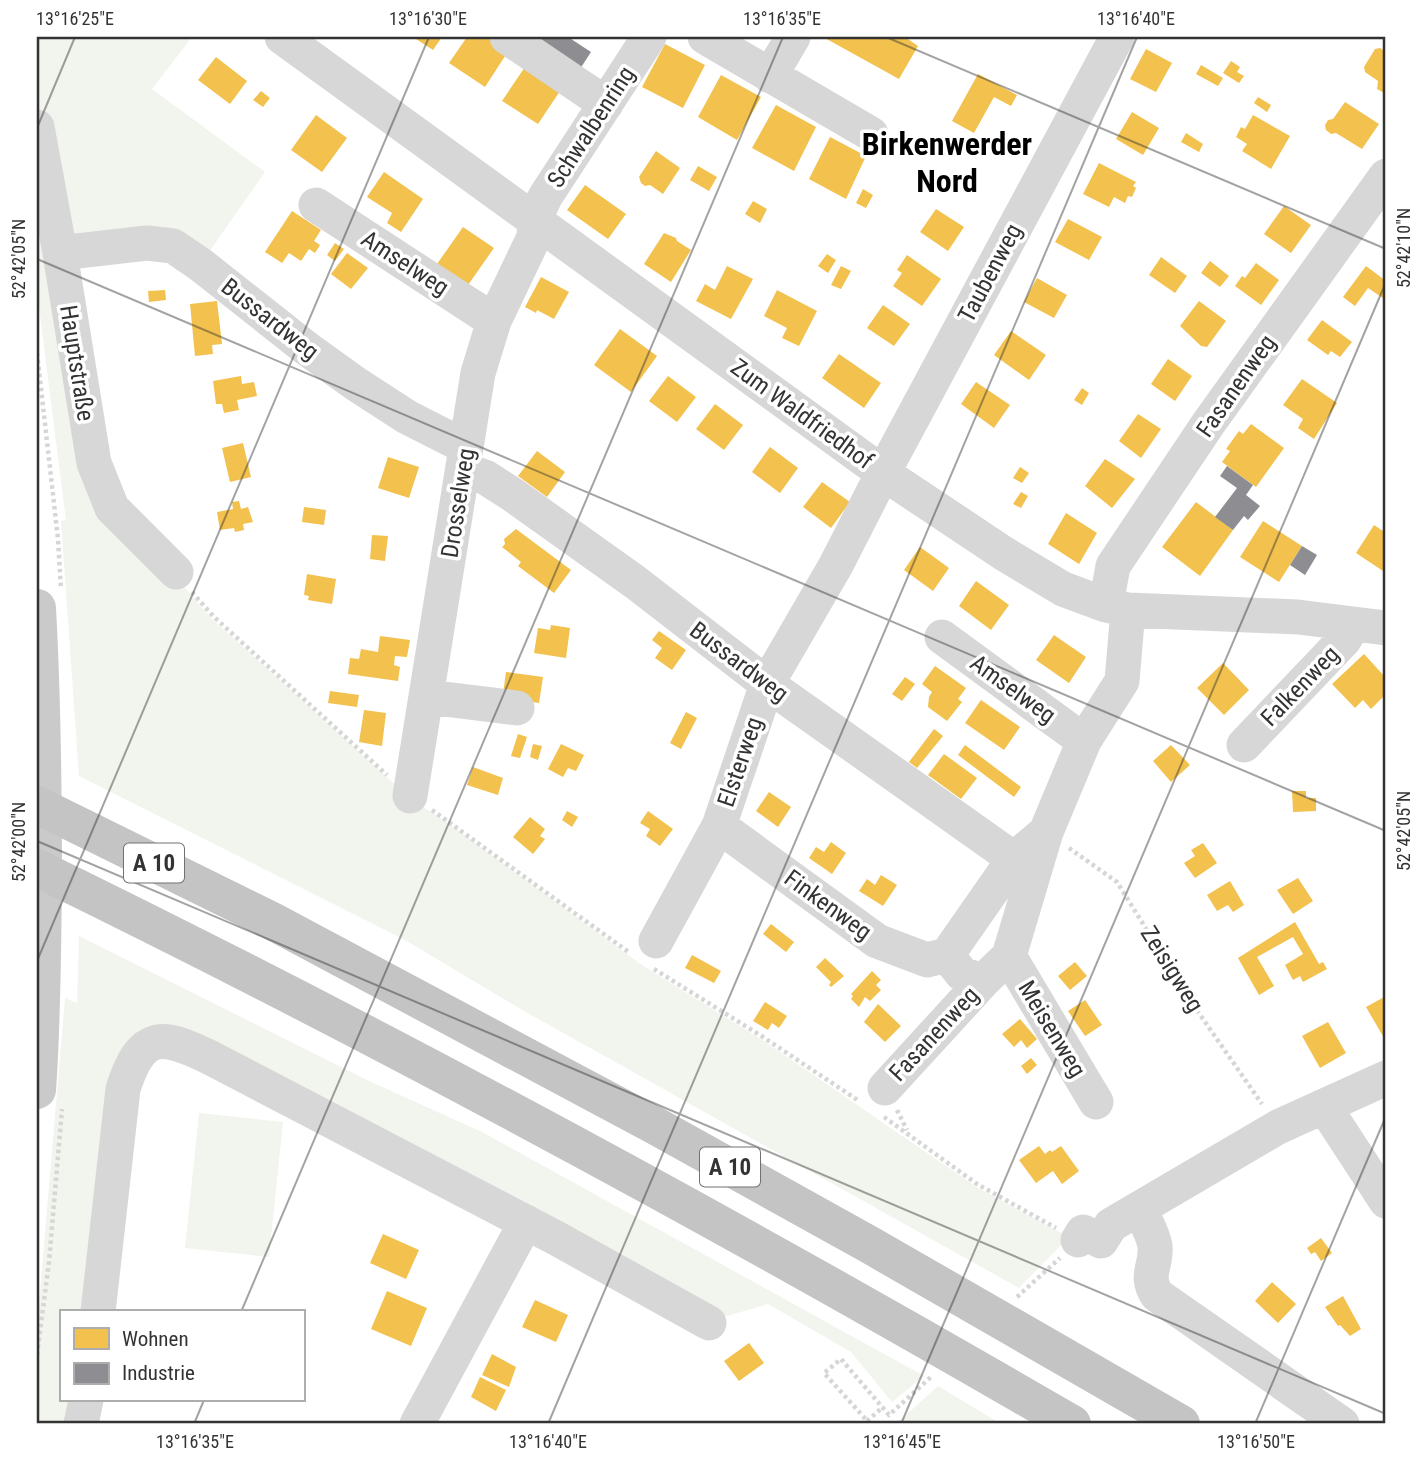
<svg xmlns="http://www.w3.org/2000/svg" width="1423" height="1461" viewBox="0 0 1423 1461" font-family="'Roboto Condensed',sans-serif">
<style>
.green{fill:#f1f5ed}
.homes{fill:#f2c14e}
.industry{fill:#8d8d92}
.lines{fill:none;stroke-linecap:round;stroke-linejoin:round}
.path{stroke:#d6d6d6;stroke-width:4.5;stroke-dasharray:3.5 3.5;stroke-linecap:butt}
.minor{stroke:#d7d7d7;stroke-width:35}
.major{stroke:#cacaca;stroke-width:38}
.highway{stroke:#c4c4c4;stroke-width:38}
.ticks{fill:none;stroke:#333;stroke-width:2;stroke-opacity:0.45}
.labels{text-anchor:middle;stroke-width:7;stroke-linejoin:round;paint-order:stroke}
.shield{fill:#fff;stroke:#707070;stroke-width:2}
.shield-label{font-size:23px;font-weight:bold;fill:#333}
.street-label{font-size:24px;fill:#333;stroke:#fff}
.district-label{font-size:32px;font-weight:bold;fill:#000;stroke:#fff}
.neatline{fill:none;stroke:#333;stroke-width:2.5}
.ticks-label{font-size:18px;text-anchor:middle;fill:#333}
</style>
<rect width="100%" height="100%" fill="#fff"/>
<!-- green -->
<path class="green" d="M37,37H192L152,89L265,172L202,262L62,250L37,111Z
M37,145L86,443L174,575L211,618L409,797L452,826L642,965L764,1041L978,1188L1069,1237L1019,1288L524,1011L405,940L79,776L61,521L66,520L37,291Z
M79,936L369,1081L482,1132L924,1376L892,1402L851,1352L768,1304L723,1317L209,1061L144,1056L102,1312H61V1400H90L86,1424H37V1328L65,998L77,1003Z
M199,1113L283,1122L269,1257L185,1248Z
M938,1386L1001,1424H896Z"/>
<!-- homes -->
<path class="homes" d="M413,37H442L433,50Z
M467,37H489L509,50L485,87L449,63Z
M823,37H905L918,46L899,79Z
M665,44L705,65L683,108L642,87Z
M1380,48L1386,52V94L1377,89L1378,81L1365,72L1364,67L1375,49Z
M1146,49L1172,63L1156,92L1130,79Z
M216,57L247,81L230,104L198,80Z
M1231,61L1240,67L1237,72L1244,76L1239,83L1223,73Z
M527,64L562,88L538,124L502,101Z
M1201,65L1223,78L1218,86L1196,74Z
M978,74L1017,95L1011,106L994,97L974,133L952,121Z
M721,75L761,97L737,140L698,117Z
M261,91L270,98L263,107L253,100Z
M1258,97L1271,105L1267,112L1254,103Z
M1345,102L1379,124L1362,149L1336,133L1331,134L1326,130L1325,125L1328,120L1333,119Z
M776,105L816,127L794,171L752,148Z
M1132,112L1159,128L1143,155L1116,139Z
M316,115L347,138L322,172L291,150Z
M1253,115L1290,136L1271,169L1242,151L1247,144L1236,137L1241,127L1245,129Z
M1186,133L1203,144L1199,152L1181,142Z
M830,137L866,156L846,199L809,179Z
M656,151L680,168L663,194L650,185L645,186L641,183L639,177Z
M1099,163L1136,182L1133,186L1136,188L1132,197L1128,196L1125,203L1114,197L1109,207L1083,194Z
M698,166L717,177L709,191L690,180Z
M384,172L423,199L401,232L387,223L392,213L367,197Z
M585,185L626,214L608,239L567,210Z
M863,189L873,195L866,208L856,203Z
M753,201L767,209L760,223L745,214Z
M1284,206L1311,225L1291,253L1264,234Z
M936,209L964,227L948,251L920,232Z
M292,211L321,230L314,241L320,245L315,253L309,249L301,261L289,253L282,263L265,252Z
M1068,219L1102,237L1089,260L1055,242Z
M463,227L494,248L468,285L437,264Z
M664,233L676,238L677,241L691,250L671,282L644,264Z
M335,243L344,249L335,261L327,255Z
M347,253L368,268L351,289L331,274Z
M827,254L836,260L828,273L818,266Z
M907,255L941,279L922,306L893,286L902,273L897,270Z
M1161,257L1187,276L1175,293L1149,275Z
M1210,261L1229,276L1220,287L1201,273Z
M1256,263L1279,280L1261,305L1235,286L1242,276L1245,278Z
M727,266L753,279L731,319L696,301L705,284L715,290Z
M841,266L851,271L841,289L831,285Z
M1366,266L1386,281V294L1383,298L1368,288L1355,306L1343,297Z
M541,277L569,292L554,319L537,310L536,313L525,307Z
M1037,278L1067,295L1054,318L1024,302Z
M165,290L166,300L149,302L148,291Z
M777,290L817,311L799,346L782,338L787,328L764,316Z
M217,301L222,344L212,345L213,354L195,356L190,304Z
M1199,301L1226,321L1207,347L1201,346L1180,326Z
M883,305L910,324L894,346L867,328Z
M1322,320L1352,342L1340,357L1331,351L1328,355L1307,340Z
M620,329L657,356L631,392L594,365Z
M1011,331L1046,355L1029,380L994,355Z
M839,354L881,383L864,408L822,378Z
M1168,359L1192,376L1175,401L1151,384Z
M241,376L242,384L254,382L257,396L237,400L239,410L224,413L222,404H216L213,381Z
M668,376L696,397L677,422L649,401Z
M1302,379L1337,403L1314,439L1298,428L1303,419L1283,405Z
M976,382L1010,405L994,428L961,404Z
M1082,388L1089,393L1082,405L1074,400Z
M715,404L743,425L724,450L696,429Z
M1138,414L1161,429L1141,458L1119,441Z
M1251,424L1284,448L1256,487L1222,462L1230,451L1226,449L1239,431L1243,434Z
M243,443L251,477L230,482L222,448Z
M770,447L798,468L780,493L752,472Z
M537,451L565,472L547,497L518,476Z
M388,457L419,467L409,498L378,488Z
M1105,459L1135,479L1112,508L1085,486Z
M1020,467L1029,473L1022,483L1013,478Z
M822,482L850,502L831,528L803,507Z
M1021,492L1028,496L1021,508L1013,504Z
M239,501L241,509L248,507L253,522L243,524L244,530L235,532L234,528L220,530L217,512L233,509L232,502Z
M1196,502L1233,530L1200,576L1162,547Z
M304,507L326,510L324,525L302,522Z
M1066,513L1097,533L1079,564L1048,544Z
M1263,521L1302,546L1279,582L1240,557Z
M1374,525L1386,533V573L1356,553Z
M516,529L571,570L554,593L518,566L521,562L502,547L505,544L504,539Z
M372,535L388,536L385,561L370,559Z
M920,547L949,568L933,591L904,570Z
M307,574L336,579L332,604L308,600L309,596L304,595Z
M976,581L1009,605L991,630L959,606Z
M551,625L570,628L566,658L534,653L538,628L550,630Z
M659,631L686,650L672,670L655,658L662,648L652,640Z
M1054,635L1086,657L1069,683L1036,660Z
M380,636L410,640L407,657L395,656L394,665L400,667L398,681L348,674L350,658L359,659L361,649L378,652Z
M1364,654L1386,678V694L1371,709L1363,700L1355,708L1332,684Z
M1223,663L1249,690L1224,715L1197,688Z
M935,666L966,688L958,699L962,702L947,721L928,707L929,697L932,692L922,684Z
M506,672L543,677L539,703L506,698L503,694Z
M905,677L915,684L902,701L892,694Z
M330,691L359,695L357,707L328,703Z
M981,700L1020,727L1004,750L965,723Z
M364,710L386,713L382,746L359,742Z
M686,712L697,718L681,749L670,743Z
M934,729L943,736L917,768L909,762Z
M518,734L527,737L520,758L511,756Z
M533,744L542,746L538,760L530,757Z
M561,744L584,755L576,771L568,768L563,777L548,769Z
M965,745L1021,787L1014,797L958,755Z
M1171,745L1190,765L1171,782L1153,761Z
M944,754L977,778L961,799L928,775Z
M473,767L503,778L498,795L467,785Z
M1292,791H1306V798H1316V811L1293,812Z
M769,792L791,807L778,827L756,811Z
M567,811L578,817L572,827L562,820Z
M648,811L673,829L660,846L646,836L650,829L640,823Z
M530,817L545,829L540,836L545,839L533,854L513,837Z
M831,842L846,853L832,874L809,858L816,847L824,852Z
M1203,843L1217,863L1195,878L1184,863L1195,856L1191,850Z
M881,875L897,885L883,906L859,891L867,879L875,885Z
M1298,878L1313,901L1293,914L1277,890Z
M1230,881L1244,905L1233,912L1228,905L1217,911L1207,895Z
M1295,922L1319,964L1323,962L1327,969L1303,982L1300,976L1293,980L1285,965L1303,954L1293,937L1257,957L1274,986L1259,995L1238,958Z
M771,924L794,942L786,952L763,934Z
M692,955L721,971L714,983L685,968Z
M825,958L844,976L831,987L829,985L831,982L816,967Z
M1075,962L1087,976L1070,990L1058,976Z
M872,971L881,980L876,985L881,990L870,1001L865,997L859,1007L851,999L853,996L851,994Z
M1386,996V1037L1384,1038L1366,1007Z
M1085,1000L1102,1025L1085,1036L1068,1011Z
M765,1002L787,1016L779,1028L772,1023L768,1030L753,1021Z
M878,1004L901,1026L885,1042L864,1022Z
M1020,1019L1037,1039L1027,1048L1021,1040L1014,1047L1002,1034Z
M1328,1022L1346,1053L1320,1068L1302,1036Z
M1031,1058L1037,1065L1027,1074L1021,1066Z
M1039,1146L1045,1154L1050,1150L1052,1152L1061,1146L1079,1171L1062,1184L1053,1171L1036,1183L1019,1160Z
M383,1234L419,1250L406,1279L370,1263Z
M1321,1238L1332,1253L1321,1261L1315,1252L1311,1254L1307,1248Z
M1272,1282L1296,1304L1278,1323L1255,1301Z
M387,1291L427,1308L411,1346L371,1329Z
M1343,1296L1361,1329L1350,1336L1340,1325L1338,1326L1325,1307Z
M535,1300L568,1315L556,1342L522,1327Z
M749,1343L764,1363L739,1381L724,1361Z
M492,1354L516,1367L509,1387L482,1375Z
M480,1377L506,1390L496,1411L471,1397Z"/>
<!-- industry -->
<path class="industry" d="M533,37H568L591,52L580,69Z
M1227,466L1253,485L1246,495L1260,506L1248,520L1244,516L1233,530L1215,517L1237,488L1220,476Z
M1302,546L1317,555L1305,575L1290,565Z"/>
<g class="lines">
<!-- path -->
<path class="path" d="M37,353L58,539L61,589
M192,592L213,616L387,775
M432,810L630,953
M1069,848L1117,882L1196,1009L1262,1104
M654,969L763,1037L859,1101
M897,1110L907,1130
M884,1117L977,1184L1056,1228
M1017,1297L1060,1258
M37,1355L49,1262L62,1109
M867,1421L883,1407
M870,1424L824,1373L841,1359L889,1415L931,1377"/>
<!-- minor -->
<path class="minor" d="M282,37L883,473L1003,553L1063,589L1106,605L1128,610L1298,617L1386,628
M507,37L606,104
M705,37L871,134
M770,76L793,37
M37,127L60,253L94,463L112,508L176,572
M316,205L494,321
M60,253L147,243L173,246L201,265L306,348L356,384L407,417L466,447
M464,470L485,477L513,495L635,582L767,684L1014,859
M1106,605L1113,566L1208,424L1386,176
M942,637L1084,741
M428,697L517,708
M1244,745L1344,640L1349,632L1350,624
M410,796L478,373L494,321L534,237L535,219L545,197L649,37
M719,826L877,941L927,960L947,955
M1046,832L1009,956L983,981L962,974L947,955L1014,859L1046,832L1084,741L1122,681L1128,610
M656,941L719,826L767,684L836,565L883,473L1117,37
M1009,956L1096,1102
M885,1088L983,981
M1324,1106L1386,1201
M1140,1209C1145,1221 1153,1233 1155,1246C1157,1266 1144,1275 1157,1295L1342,1424
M1078,1240L1083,1232L1101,1241L1111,1225L1278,1127L1386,1078
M98,1312L123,1089C142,1030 162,1034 211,1058L556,1238L709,1323
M81,1424L86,1400
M417,1424L526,1222"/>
<!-- major -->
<path class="major" d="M37,608C42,699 43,790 43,881C42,951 42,1021 37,1090"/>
<!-- highway -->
<path class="highway" d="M37,805L272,921L654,1125L870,1245L1181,1424
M37,868C389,1040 733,1227 1072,1424"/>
</g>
<!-- ticks -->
<path class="ticks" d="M886,37L1386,249M37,128L75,37M37,259L1386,831M37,841L1386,1414M37,961L429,37M241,1312L783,37M37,1423L39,1424M194,1424L204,1400M548,1424L1137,37M901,1424L1386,282M1255,1424L1386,1116"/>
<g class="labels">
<!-- shield labels -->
<g class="shield">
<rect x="124" y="843.5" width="60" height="39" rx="5"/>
<rect x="700" y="1147.5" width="60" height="39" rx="5"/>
</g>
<g class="shield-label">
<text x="154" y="871">A 10</text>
<text x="730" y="1175">A 10</text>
</g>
<!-- street labels -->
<g class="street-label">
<text transform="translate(591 127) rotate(-57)" y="8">Schwalbenring</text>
<text transform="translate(405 263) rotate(33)" y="8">Amselweg</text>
<text transform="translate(990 273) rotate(-62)" y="8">Taubenweg</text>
<text transform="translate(270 319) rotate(38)" y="8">Bussardweg</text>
<text transform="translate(77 363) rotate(81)" y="8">Hauptstraße</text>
<text transform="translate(1236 386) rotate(-55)" y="8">Fasanenweg</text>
<text transform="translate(802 414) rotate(36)" y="8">Zum Waldfriedhof</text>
<text transform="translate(458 503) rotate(-81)" y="8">Drosselweg</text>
<text transform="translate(739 662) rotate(37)" y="8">Bussardweg</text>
<text transform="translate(1300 686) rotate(-46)" y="8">Falkenweg</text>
<text transform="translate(1013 689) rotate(36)" y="8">Amselweg</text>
<text transform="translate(740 762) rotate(-71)" y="8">Elsterweg</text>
<text transform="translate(828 905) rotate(36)" y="8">Finkenweg</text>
<text transform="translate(1172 969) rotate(58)" y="8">Zeisigweg</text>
<text transform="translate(1052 1029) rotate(59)" y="8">Meisenweg</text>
<text transform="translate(934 1034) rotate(-47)" y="8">Fasanenweg</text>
</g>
<!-- district labels -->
<g class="district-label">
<text x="947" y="155">Birkenwerder<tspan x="947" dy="37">Nord</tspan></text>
</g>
</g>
<!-- border -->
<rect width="1423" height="1461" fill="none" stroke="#ffffff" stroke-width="77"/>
<!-- legend -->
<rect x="60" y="1310" width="245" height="91" fill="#ffffff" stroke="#adadad" stroke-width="2"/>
<rect x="74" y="1328" width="35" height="21" fill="#f2c14e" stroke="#adadad" stroke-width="2"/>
<text x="122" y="1346" font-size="21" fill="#333333">Wohnen</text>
<rect x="74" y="1363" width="35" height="21" fill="#8d8d92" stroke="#adadad" stroke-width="2"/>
<text x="122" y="1380" font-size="21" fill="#333333">Industrie</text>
<rect x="38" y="38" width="1346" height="1384" class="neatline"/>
<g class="ticks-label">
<text x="75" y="25">13°16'25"E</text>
<text x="428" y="25">13°16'30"E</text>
<text x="782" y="25">13°16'35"E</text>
<text x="1136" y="25">13°16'40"E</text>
<text transform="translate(1404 248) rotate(-90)" y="6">52°42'10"N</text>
<text transform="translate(19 259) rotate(-90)" y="6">52°42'05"N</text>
<text transform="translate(1404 831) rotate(-90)" y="6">52°42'05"N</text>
<text transform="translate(19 842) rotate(-90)" y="6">52°42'00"N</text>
<text x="195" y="1448">13°16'35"E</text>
<text x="548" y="1448">13°16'40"E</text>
<text x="902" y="1448">13°16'45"E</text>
<text x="1256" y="1448">13°16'50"E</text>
</g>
</svg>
